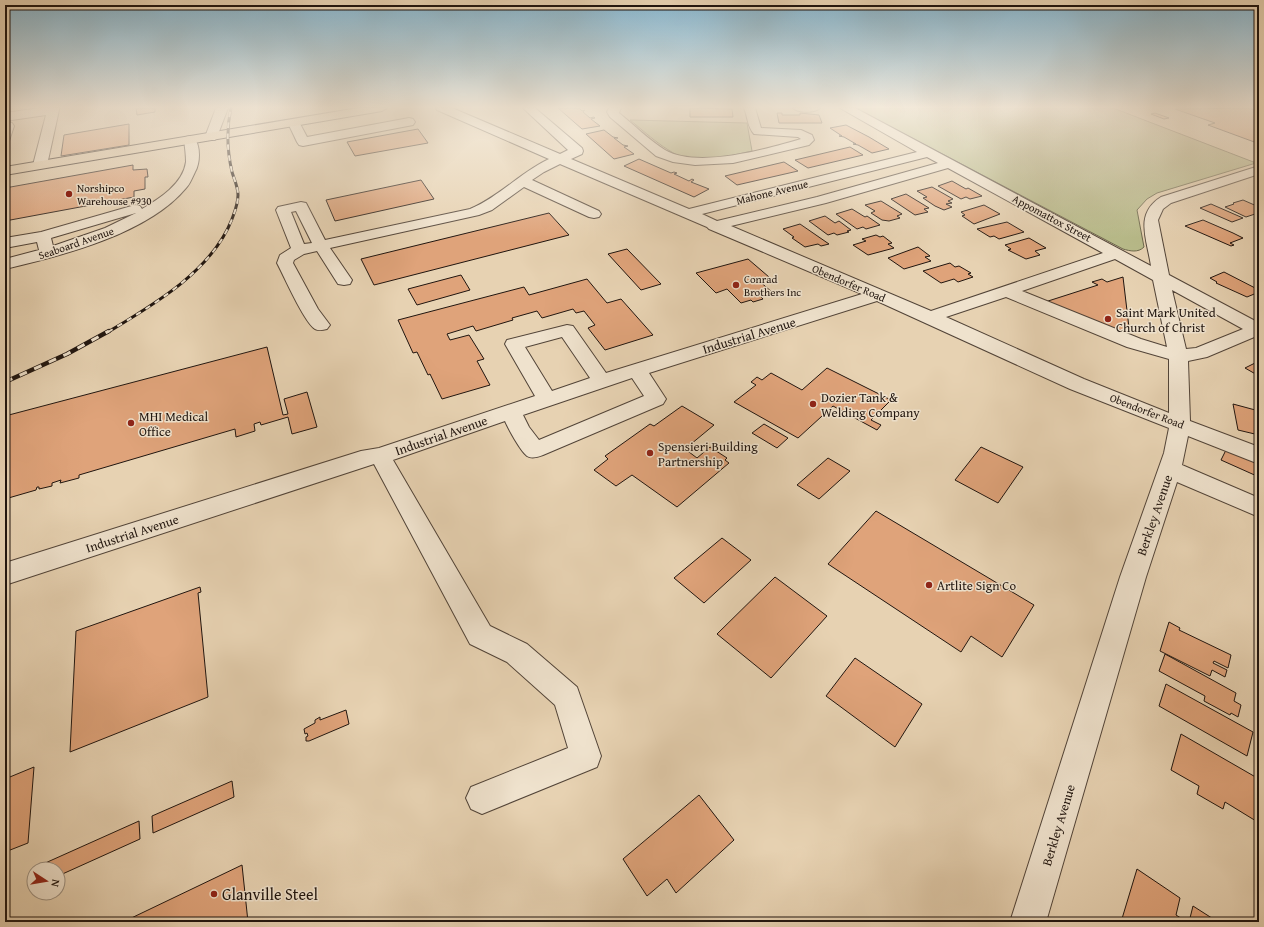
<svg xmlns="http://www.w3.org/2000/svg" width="1264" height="927" viewBox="0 0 1264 927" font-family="'Gentium Book Plus',serif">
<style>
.green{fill:#b8bb8a;stroke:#6c684c}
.building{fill:#dfa37a;stroke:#20150f}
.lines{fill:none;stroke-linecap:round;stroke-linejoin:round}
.minor-casing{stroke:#524438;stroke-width:2}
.major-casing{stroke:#20150f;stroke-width:2}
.minor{fill:#efe2cd;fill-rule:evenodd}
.major{fill:#e7d2b2;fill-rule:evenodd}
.rail-far1-casing{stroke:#20150f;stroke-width:3}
.rail-casing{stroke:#20150f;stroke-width:4.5}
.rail-far1{stroke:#efe2cd;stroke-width:2;stroke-dasharray:5.5;stroke-linecap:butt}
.rail{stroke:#efe2cd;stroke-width:3;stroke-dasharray:8;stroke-linecap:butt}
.poi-dot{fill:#8f2418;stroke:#efe2cd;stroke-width:1.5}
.labels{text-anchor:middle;stroke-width:3;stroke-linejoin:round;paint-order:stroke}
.far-poi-label{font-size:11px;fill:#20150f;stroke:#efe2cd;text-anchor:start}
.far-street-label{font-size:11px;fill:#20150f;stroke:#efe2cd}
.poi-label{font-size:13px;fill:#20150f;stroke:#efe2cd;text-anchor:start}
.street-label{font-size:13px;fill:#20150f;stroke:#efe2cd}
.near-poi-label{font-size:16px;fill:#20150f;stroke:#efe2cd;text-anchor:start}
</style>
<rect width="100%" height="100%" fill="#e7d2b2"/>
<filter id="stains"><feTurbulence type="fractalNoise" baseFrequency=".005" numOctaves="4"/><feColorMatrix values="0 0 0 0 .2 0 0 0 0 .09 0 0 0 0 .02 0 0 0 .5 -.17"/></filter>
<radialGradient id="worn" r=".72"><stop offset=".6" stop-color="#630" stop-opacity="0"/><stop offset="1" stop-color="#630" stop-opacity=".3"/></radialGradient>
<!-- green -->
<path class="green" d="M855,108H1113L1256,163L1157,193L1147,199L1137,210L1144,247C1138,253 1130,251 1123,249Z
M630,120L747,123L752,151L701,162C674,160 651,137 630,120Z"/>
<!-- building -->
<path class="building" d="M136,108H155V112L137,115Z
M558,108H579L582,111L585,110L583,112L590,118L594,117L595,118L591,119L600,126L582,129Z
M690,108L732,109L733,117H690Z
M1253,108L1251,109L1259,112V143H1257L1208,125L1215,123L1175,109Z
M777,113H782V115H800V113L819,115L822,123H779Z
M1155,113L1169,118L1164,119L1151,114Z
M129,124V145L61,156L64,135Z
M846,125L869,137L889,149L872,153L858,145L853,144H856L844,137L839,136H842L830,128Z
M418,129L428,143L355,156L347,142Z
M604,130L613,137L618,138H614L623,145L628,146L624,147L634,154L614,159L586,134Z
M850,147L863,155L808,168L795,160Z
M639,159L671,173L674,172L677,173L674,174L689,181L692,179L694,180L691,182L709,189L694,197L624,166Z
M784,162L798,171L737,185L725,176Z
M133,165V170L147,169L148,177H145V189L134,191V197L5,221V188Z
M421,180L434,199L335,221L326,200Z
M952,181L966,189L968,188L982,196L970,199L966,197L961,199L938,186Z
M932,187L953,199L948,201L952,203L946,204L952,207L944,210L935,206L923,198L927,197L917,191Z
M906,194L929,208L924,209L928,212L915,215L891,199Z
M1243,200L1259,207V214H1255L1246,217L1225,207L1234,204L1233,203Z
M881,201L902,214L897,216L900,218L889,221L882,220L871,213L875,211L865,205Z
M1211,204L1243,218L1232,222L1200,208Z
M984,205L1000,214L974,224L962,216L965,215L961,212Z
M852,209L865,217L867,216L880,225L866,229L863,227L857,229L836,214Z
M549,213L569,235L374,285L361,259Z
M825,216L835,223L839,221L851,230L847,231L849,232L837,235L834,233L828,235L809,221Z
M1203,220L1233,233L1243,238L1230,243L1234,245L1231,246L1185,226Z
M1007,222L1024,232L999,239L994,236L990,237L977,229Z
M800,224L829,244L821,246L818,244L805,247L792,238L794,237L783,229Z
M876,235L880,237L883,236L892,243L888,244L894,248L868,255L853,245L866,241L862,239Z
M1029,238L1046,248L1035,251L1040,255L1026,259L1008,250L1011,249L1005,245Z
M918,247L930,256L925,257L931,261L904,269L888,258Z
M627,249L661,284L641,290L608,254Z
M748,259L769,277L758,280L773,293L761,297L763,299L753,302L751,300L741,303L727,289L716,293L696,273Z
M950,263L955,267L959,266L971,273L968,274L973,277L958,282L954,279L941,283L923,271Z
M1224,272L1259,290V292L1247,297L1216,283L1217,282L1210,278Z
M461,275L470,290L417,305L408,289Z
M1123,277L1130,336L1045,302L1098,285L1092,282L1102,279L1107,282Z
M587,279L607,303L621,299L653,335L605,350L588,328L595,325L584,311L576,313L573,309L542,318L537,311L512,318L513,320L476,331L473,326L447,334L450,340L469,335L484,359L477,361L490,385L442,399L430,374L428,375L417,352L413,353L398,320L524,287L529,295Z
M267,347L283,415L288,414L284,399L307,392L317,427L292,434L288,417L261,425L260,422L254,424L255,431L236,437L235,429L79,475V478L60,483L61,480L52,483V486L39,489V487H37L36,490L5,499V416Z
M1259,361V376L1245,368Z
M827,368L891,400L871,420L881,425L877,430L833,406L798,438L734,402L756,385L751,382L757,377L762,380L771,373L802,390Z
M1233,404L1259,411V435L1238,430Z
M682,406L714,425L685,449L697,458L710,447L727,458L725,460L729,463L677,507L632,475L616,486L594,470L608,459L605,456L650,424L654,426Z
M764,424L788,438L777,448L752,433Z
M1228,446L1259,459V477L1221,460Z
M981,447L1023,467L998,503L955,480Z
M828,458L850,471L819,499L797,485Z
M876,511L1034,605L1002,657L971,636L961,652L828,564Z
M722,538L751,560L704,603L674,578Z
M775,577L827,616L771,678L717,634Z
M200,587L201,592L198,593L208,697L70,752L76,631Z
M1169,622L1180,628L1179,630L1231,655L1228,668L1214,661L1213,663L1227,670L1225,677L1212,670L1210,676L1160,651Z
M1165,654L1236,693L1234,701L1241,705L1238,717L1231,713L1230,715L1204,701L1205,696L1159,671Z
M855,658L922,704L895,747L826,696Z
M1166,684L1253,732L1247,756L1159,706Z
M346,710L349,724L309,741H306V737L308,736L307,733L305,734L304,729L315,723V720L320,717V720Z
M1181,734L1259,779V805L1256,821L1225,802L1223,809L1197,794L1199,786L1171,770Z
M34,767L28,843L5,852V779Z
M232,781L234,797L153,833L152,816Z
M699,795L734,840L676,893L667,879L647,896L623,859Z
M139,821L140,839L58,876V869H43V864Z
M242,865L248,922H123Z
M1137,869L1180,898L1176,915L1187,922H1121Z
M1193,906L1218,922H1189Z"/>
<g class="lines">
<defs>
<path id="minor" d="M40,108H59V110L47,165L45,168H35L33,165L46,115L5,121V113Z
M216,108H228L217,137L215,140H207L205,137Z
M436,108H452L560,154L568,150L523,108H535L582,148L583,151L582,154L571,159L689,209L917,152L840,108H855L1151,266C1147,239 1134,214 1161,197L1259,166V174L1171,203L1163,209L1158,220L1169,275L1259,323V335L1207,357L1188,361L1190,421L1259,447V464L1188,436L1182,465L1259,498V517L1177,482L1146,577L1046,922H1010L1120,577L1164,453L1169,428L1070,389L877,301L649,373L666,399L663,404L543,455C538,457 532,459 527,456C520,450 509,430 505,421L393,460L490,626L527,644L577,687L601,756L597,767L482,814L471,809L466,798L471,787L568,748L555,705L507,662L470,644L374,464L5,585V563L361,451L379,448L535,396L505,344L507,340L567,325L573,326L606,373L862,294L709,229L707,227L560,164L544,172L532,180L599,211L601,214L599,217L594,218L589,217L524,187L492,210L479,215L330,248L352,280L350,284L344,285L338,284L317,251L304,254L294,260L293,263L318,309L330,325L327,329C323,330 319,331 315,329C304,322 284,276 277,263L280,255L291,248L276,210L278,207L301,202L306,203L325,240L470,209C499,197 521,172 549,159L437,110ZM927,157L938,163L817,197L717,221L702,214ZM948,168L1103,253L931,311L731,226L826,203ZM296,211L312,243L304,244L291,212ZM1115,259L1153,280L1167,347L1141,339L1022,291ZM1172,290L1243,329L1196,348L1186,349ZM1006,297L1127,347L1169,359V413L1084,379L946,317ZM562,337L590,378L552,391L525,347ZM632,378L644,396L539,440L529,427L523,415Z
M609,108H621L619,113C634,125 650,141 665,150C698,169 767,149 801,139L798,137L754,134C747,126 748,117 744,108H755L761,128L801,130L812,135L814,140L809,145L733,163L695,165L673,162L656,156L610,117L607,112Z
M793,108H820C815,113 798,113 793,108Z
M409,118L413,119L415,122L413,125L303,146L299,145L297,142L288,123L290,120H298L307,137Z
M8,122L12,123L14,126L9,141L5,142V123Z
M190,136L194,137C201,147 200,163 195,172C192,178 190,184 186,188C148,234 61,256 5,269V259L39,250L37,242L5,248V238L41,232L135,205L140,206L142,209C159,199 183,184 186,162C186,155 185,147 184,140L186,137ZM136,213L105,228L53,246L51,238Z"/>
<path id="major" d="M358,108H387L382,111L5,175V167Z"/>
</defs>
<!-- minor casing -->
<use href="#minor" class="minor-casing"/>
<!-- major casing -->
<use href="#major" class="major-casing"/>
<!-- minor -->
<use href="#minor" class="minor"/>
<!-- major -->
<use href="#major" class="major"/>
<defs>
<path id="rail-far1" d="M108,332C153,305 212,271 232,219C235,211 238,204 238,195C238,187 234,179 232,172C227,150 226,130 231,108"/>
<path id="rail" d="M5,382L67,354L109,331"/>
</defs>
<!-- rail-far1 casing -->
<use href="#rail-far1" class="rail-far1-casing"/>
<!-- rail casing -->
<use href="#rail" class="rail-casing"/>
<!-- rail-far1 -->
<use href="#rail-far1" class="rail-far1"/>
<!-- rail -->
<use href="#rail" class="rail"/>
</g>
<!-- sky -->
<linearGradient id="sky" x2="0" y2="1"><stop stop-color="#87b6cf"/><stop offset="0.45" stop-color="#f4ebdc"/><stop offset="1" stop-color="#f4ebdc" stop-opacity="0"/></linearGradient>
<rect width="1264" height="238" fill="url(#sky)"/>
<!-- markers -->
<g class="poi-dot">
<circle cx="69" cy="194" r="4"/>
<circle cx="736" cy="285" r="4"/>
<circle cx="1108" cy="319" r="4"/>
<circle cx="813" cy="404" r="4"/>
<circle cx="131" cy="423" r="4"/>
<circle cx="650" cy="453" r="4"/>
<circle cx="929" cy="585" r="4"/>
<circle cx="214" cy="894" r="4"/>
</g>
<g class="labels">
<!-- far-poi labels -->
<g class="far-poi-label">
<text x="77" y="192">Norshipco<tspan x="77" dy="13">Warehouse #930</tspan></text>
<text x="744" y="283">Conrad<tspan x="744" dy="13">Brothers Inc</tspan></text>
</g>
<!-- far-street labels -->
<g class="far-street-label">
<text transform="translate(772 192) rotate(-14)" y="4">Mahone Avenue</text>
<text transform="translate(1052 218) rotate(28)" y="4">Appomattox Street</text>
<text transform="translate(76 243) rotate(-19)" y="4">Seaboard Avenue</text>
<text transform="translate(849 283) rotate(23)" y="4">Obendorfer Road</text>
<text transform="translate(1147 411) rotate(21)" y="4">Obendorfer Road</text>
</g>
<!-- poi labels -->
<g class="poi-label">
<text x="1116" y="317">Saint Mark United<tspan x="1116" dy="15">Church of Christ</tspan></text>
<text x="821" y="402">Dozier Tank &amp;<tspan x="821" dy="15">Welding Company</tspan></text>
<text x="139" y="421">MHI Medical<tspan x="139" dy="15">Office</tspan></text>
<text x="658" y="451">Spensieri Building<tspan x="658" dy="15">Partnership</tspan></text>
<text x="937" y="590">Artlite Sign Co</text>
</g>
<!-- street labels -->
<g class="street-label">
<text transform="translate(749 335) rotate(-17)" y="5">Industrial Avenue</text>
<text transform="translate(441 435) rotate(-19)" y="5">Industrial Avenue</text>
<text transform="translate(1154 515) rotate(-71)" y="5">Berkley Avenue</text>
<text transform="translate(132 533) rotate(-18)" y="5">Industrial Avenue</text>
<text transform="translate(1058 825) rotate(-73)" y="5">Berkley Avenue</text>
</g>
<!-- near-poi labels -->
<g class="near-poi-label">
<text x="222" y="900">Glanville Steel</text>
</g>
</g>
<!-- margin -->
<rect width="1264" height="927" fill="none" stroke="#e7d2b2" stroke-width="20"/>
<rect x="6" y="6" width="1252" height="915" fill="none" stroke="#20150f" stroke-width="2"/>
<rect x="10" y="10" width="1244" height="907" fill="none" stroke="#20150f"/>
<!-- north arrow -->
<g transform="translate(46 881) rotate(102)"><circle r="19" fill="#efe2cd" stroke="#9c9081"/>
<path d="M0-3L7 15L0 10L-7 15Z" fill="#8f2418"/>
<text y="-6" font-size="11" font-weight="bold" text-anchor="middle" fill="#20150f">N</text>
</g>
<rect width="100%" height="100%" filter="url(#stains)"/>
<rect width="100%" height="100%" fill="url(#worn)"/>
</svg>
